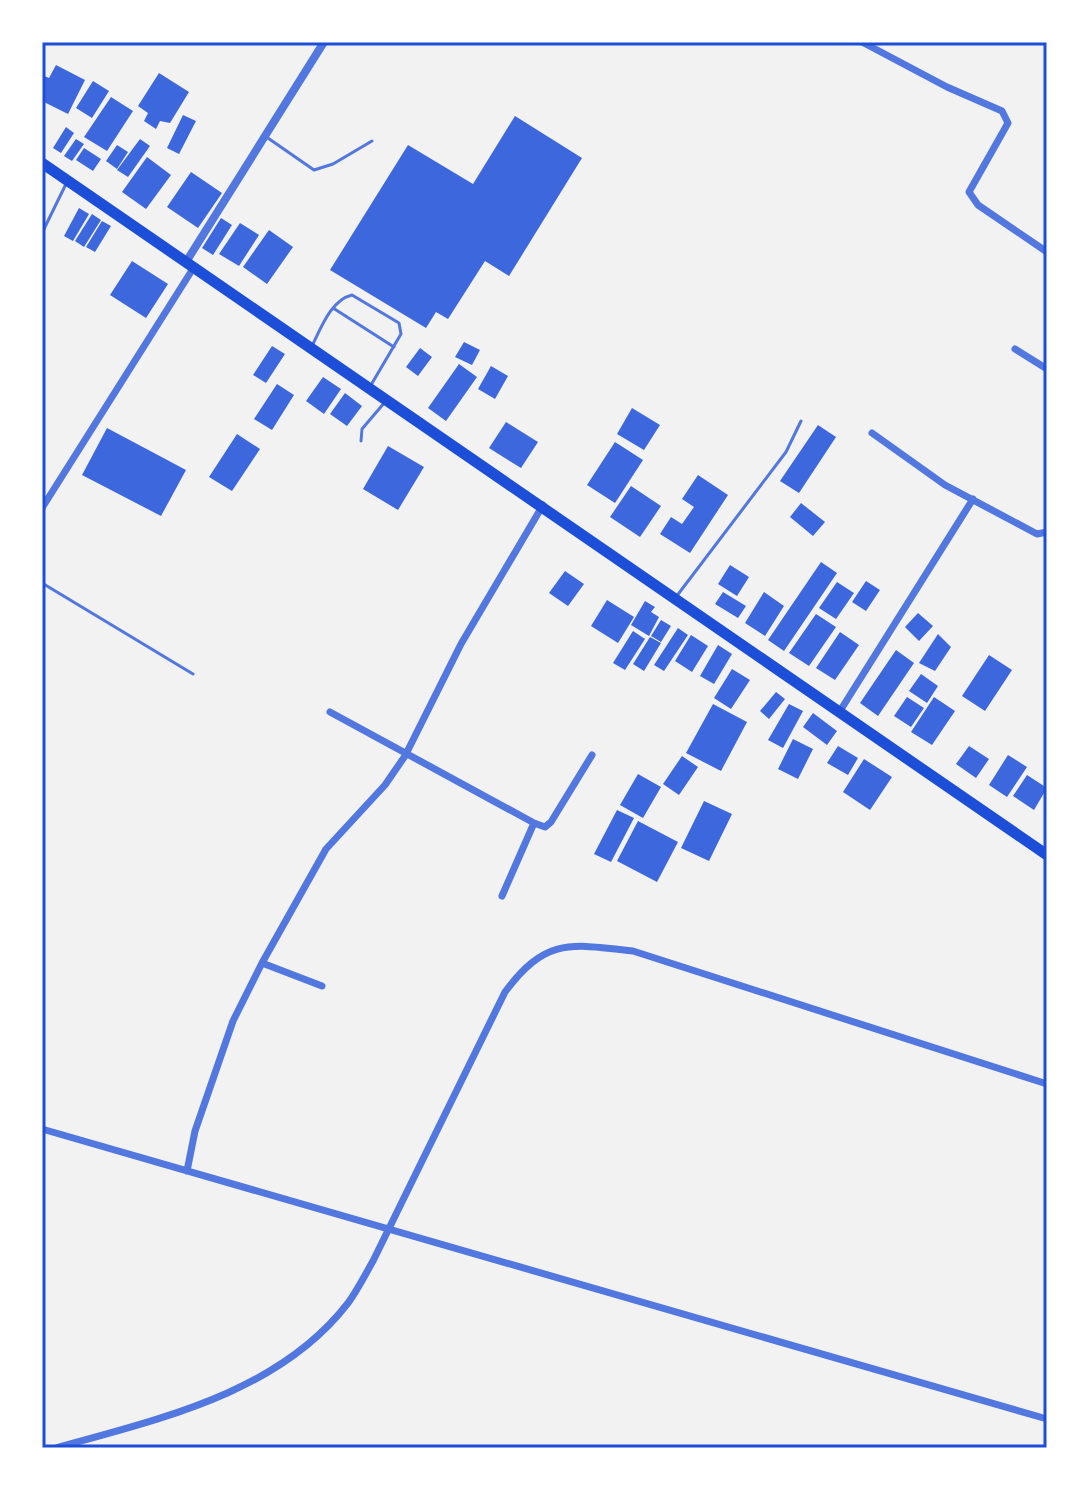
<svg xmlns="http://www.w3.org/2000/svg" width="1089" height="1490" viewBox="0 0 1089 1490" font-family="'PT Sans Narrow',sans-serif">
<style>
.building{fill:#3d67dc}
.lines{fill:none;stroke-linecap:round;stroke-linejoin:round}
.service{stroke:#5277de;stroke-width:3}
.minor{stroke:#5277de;stroke-width:7}
.tertiary{stroke:#5277de;stroke-width:8}
.trunk{stroke:#1d4ed8;stroke-width:11}
.neatline{fill:none;stroke:#1d4ed8;stroke-width:3}
</style>
<rect width="100%" height="100%" fill="#f2f2f2"/>
<!-- building -->
<path class="building" d="M56,65L85,80L68,114L42,101V75L49,78Z
M159,73L189,92L170,123L160,121L156,129L144,121L148,113L138,106Z
M93,81L109,91L92,118L76,108Z
M111,97L133,111L107,151L84,137Z
M183,115L196,121L179,154L167,148Z
M515,116L582,158L509,276L485,261L448,319L436,312L426,328L330,270L408,145L473,184Z
M66,127L74,133L61,153L53,148Z
M76,139L84,144L72,161L64,156Z
M140,139L150,146L128,177L117,170Z
M117,145L128,152L117,169L106,161Z
M84,148L101,159L93,171L76,160Z
M147,157L171,175L146,209L122,192Z
M191,172L222,193L198,228L167,207Z
M79,208L89,214L73,241L64,236Z
M92,214L101,220L84,247L75,241Z
M221,218L232,225L213,255L202,248Z
M102,221L111,226L95,252L86,247Z
M240,223L259,235L239,266L219,254Z
M269,230L293,247L267,284L243,267Z
M132,261L168,284L146,318L110,295Z
M464,342L480,350L472,365L455,357Z
M272,346L285,354L266,383L253,375Z
M420,348L432,357L418,376L406,367Z
M459,364L477,377L446,421L428,408Z
M491,366L508,376L495,399L478,389Z
M323,377L341,389L324,414L306,401Z
M277,384L294,395L272,430L254,419Z
M345,393L362,406L347,426L330,414Z
M632,408L660,425L644,450L617,434Z
M506,422L538,442L521,468L489,448Z
M818,425L836,437L799,493L780,481Z
M107,428L186,470L161,516L82,475Z
M237,434L260,449L232,491L209,477Z
M615,442L643,460L615,503L587,485Z
M388,446L424,467L398,510L363,489Z
M698,475L728,495L690,553L660,534L671,517L682,524L694,507L682,499Z
M631,486L661,506L640,537L610,517Z
M801,503L825,522L813,536L790,517Z
M821,562L837,573L784,651L768,640Z
M730,565L749,577L737,596L718,584Z
M565,571L584,584L568,606L549,593Z
M866,581L880,590L866,611L852,602Z
M837,582L854,593L836,619L819,608Z
M723,592L746,606L738,618L715,604Z
M764,592L784,606L765,636L745,623Z
M607,600L634,617L618,643L591,626Z
M645,601L655,607L651,612L659,617L649,636L631,625Z
M918,613L933,626L919,641L905,627Z
M816,614L836,627L809,666L789,653Z
M661,620L671,626L661,642L651,636Z
M678,628L688,635L664,671L654,665Z
M633,631L645,639L625,670L613,663Z
M840,632L859,645L835,680L816,668Z
M938,634L951,647L935,671L919,663Z
M691,635L708,646L692,672L675,661Z
M650,637L661,643L644,671L633,664Z
M718,645L732,654L714,684L700,676Z
M896,650L914,663L878,716L860,703Z
M989,655L1012,670L985,711L962,696Z
M732,669L750,680L731,709L714,698Z
M921,674L938,686L927,703L909,691Z
M776,692L785,699L769,719L760,711Z
M907,697L924,708L911,727L894,716Z
M934,697L955,711L932,745L911,732Z
M713,704L747,722L721,771L686,753Z
M789,704L803,711L783,748L768,740Z
M813,713L837,731L827,745L803,727Z
M793,739L813,749L798,779L778,769Z
M838,746L858,758L848,775L827,763Z
M969,746L989,759L976,778L956,764Z
M1008,755L1027,767L1007,797L989,785Z
M682,756L698,767L679,795L663,784Z
M864,759L892,777L870,810L843,792Z
M638,774L661,787L643,818L620,805Z
M1027,775L1047,788L1034,810L1013,796Z
M704,801L732,814L709,861L681,848Z
M617,810L634,818L611,862L594,854Z
M638,821L678,842L657,882L617,861Z"/>
<g class="lines">
<!-- service -->
<path class="service" d="M265,136L314,170L333,164L372,141
M42,233L66,184
M333,308L394,347
M312,346C321,328 331,300 352,295L399,323L401,334L371,385
M361,441L362,429L385,402
M42,583L193,674
M676,597L786,452L801,421"/>
<!-- minor -->
<path class="minor" d="M862,42L947,87L1002,111L1008,123L969,192L978,205L1047,252
M1015,349L1047,369
M872,433L945,485L1037,534L1047,532
M42,508L194,267
M840,711L973,499
M330,712L534,823L502,896
M534,823L545,827L551,822L592,755
M262,963L322,986
M42,1129L1047,1419
M187,1171L195,1131L233,1021L262,963L326,849L385,785L405,756L461,644L543,505
M56,1448C159,1419 279,1393 348,1303C357,1291 365,1275 373,1261L505,992C546,937 571,944 633,951L1047,1084"/>
<!-- tertiary -->
<path class="tertiary" d="M186,262L324,42"/>
<!-- trunk -->
<path class="trunk" d="M42,163L1047,855"/>
</g>
<!-- border -->
<rect width="1089" height="1490" fill="none" stroke="#ffffff" stroke-width="88"/>
<rect x="44" y="44" width="1001" height="1402" class="neatline"/>
</svg>
